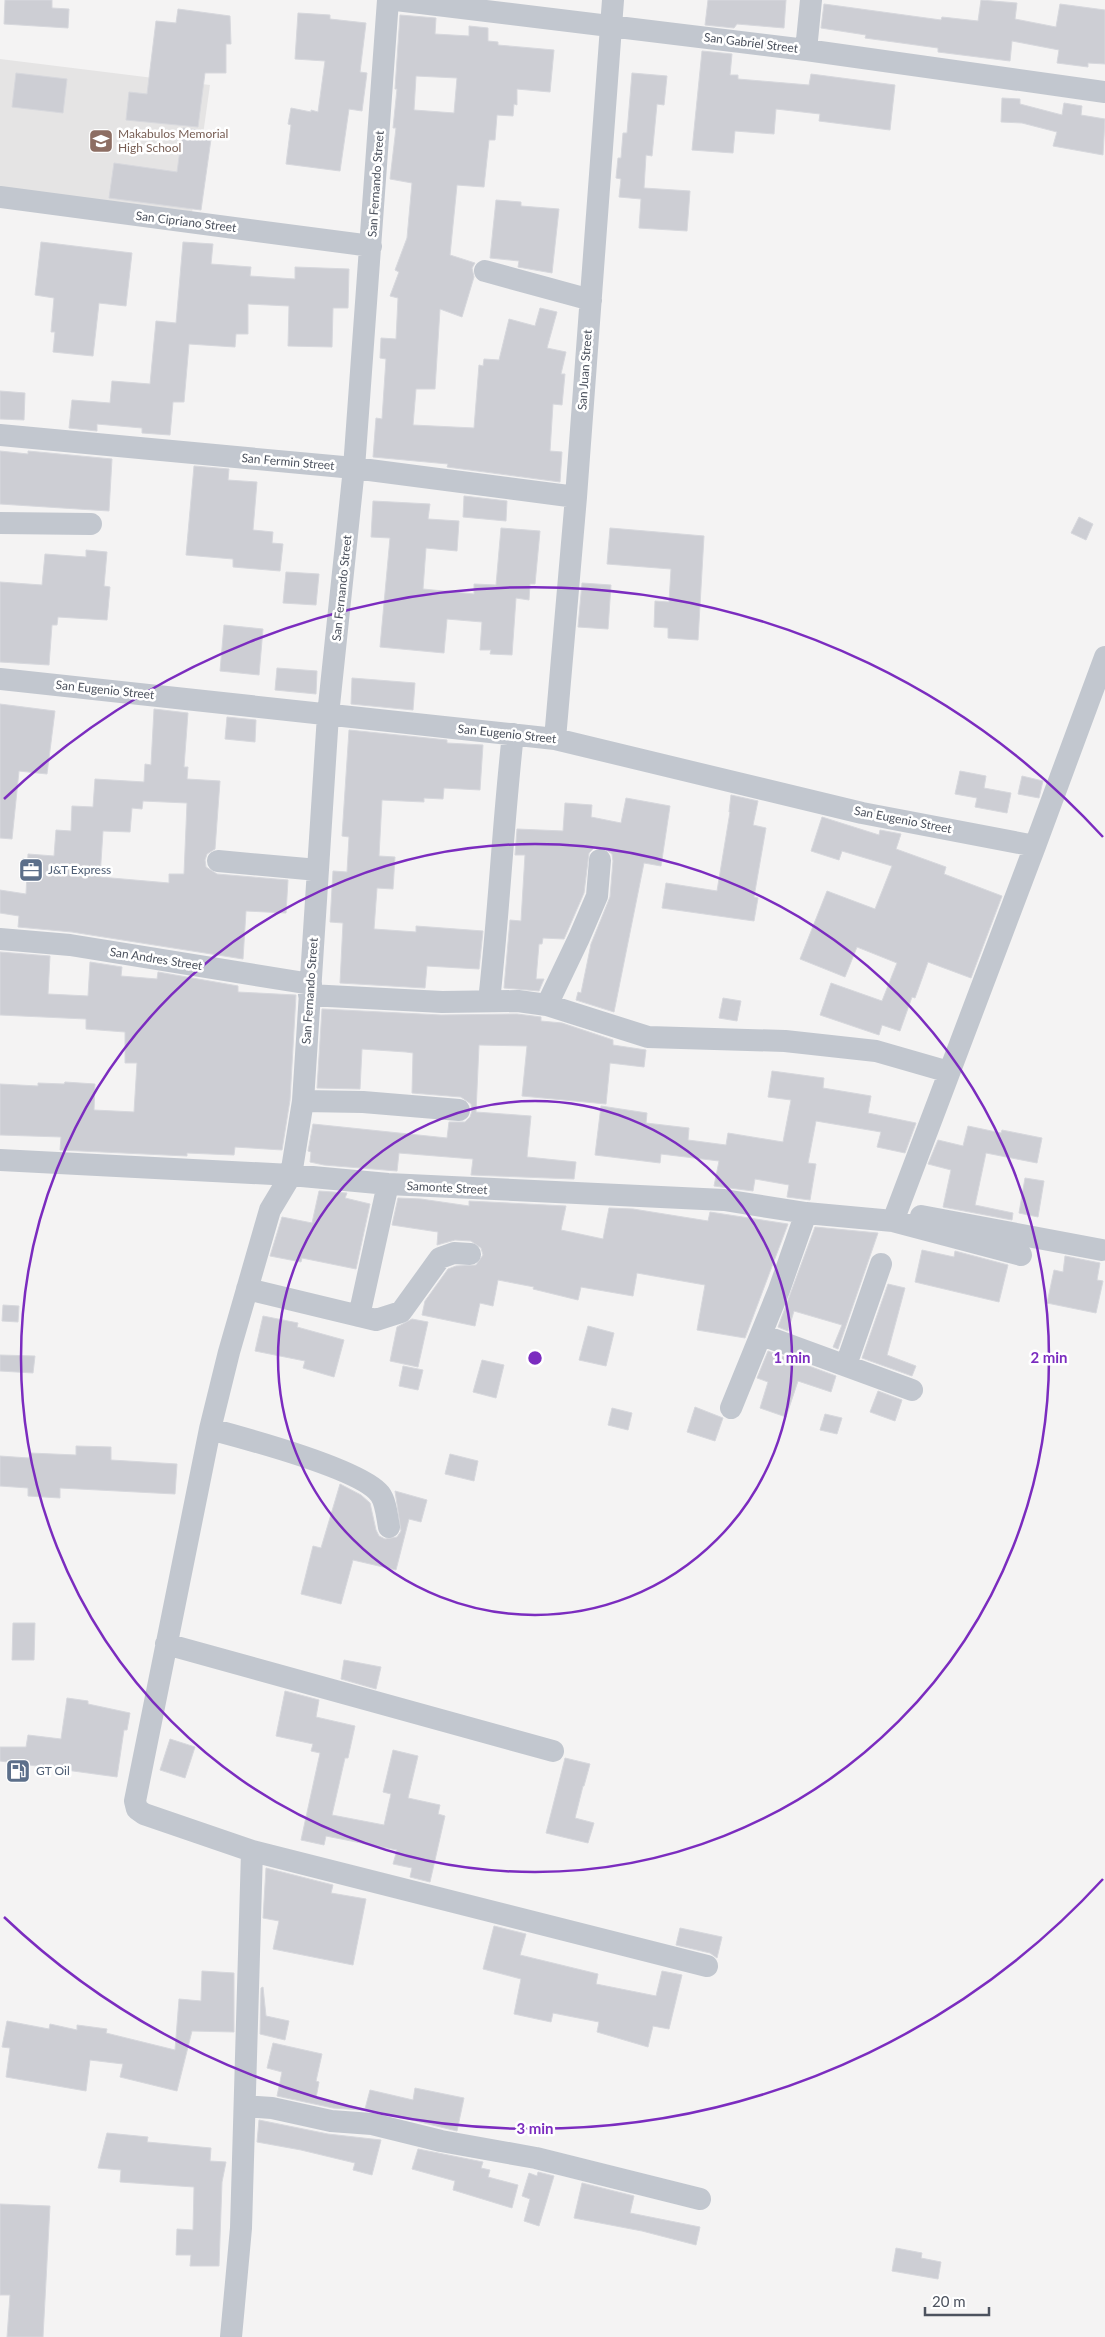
<svg xmlns="http://www.w3.org/2000/svg" width="1105" height="2337" viewBox="0 0 1105 2337" font-family="Lato,sans-serif">
<style>
.education{fill:#e5e4e4}
.building{fill:#cdced4;stroke:#d7d8dd;fill-rule:evenodd}
.lines{fill:none;stroke-linecap:round;stroke-linejoin:round}
.street{stroke:#c2c7cf;stroke-width:22}
.ring{fill:none;stroke:#7b2cbf;stroke-width:2.5}
.labels{text-anchor:middle;stroke-width:5;stroke-linejoin:round;paint-order:stroke}
.street-label{font-size:12px;fill:#4c525e;stroke:#fff}
.education-label{font-size:12px;fill:#785e54;stroke:#fff;text-anchor:start}
.service-label{font-size:12px;fill:#4e5e75;stroke:#fff;text-anchor:start}
.centre{fill:#7b2cbf;stroke:#fff;stroke-width:2.5}
.ring-label{font-size:15px;text-anchor:middle;font-weight:bold;fill:#7b2cbf;stroke:#fff;stroke-width:5;stroke-linejoin:round;paint-order:stroke}
</style>
<rect width="100%" height="100%" fill="#f4f3f3"/>
<!-- education -->
<path class="education" d="M0,59L210,85L191,220L0,196Z"/>
<!-- building -->
<path class="building" d="M5,0H52V8L69,9L68,28L4,24Z
M708,0H786L784,28L737,24L734,28L705,25Z
M981,0L1017,3L1015,19L1056,27L1060,4L1105,10V64L1088,63V67L1057,63L1059,50L1012,41L1010,61L938,52V48L865,38L866,35L821,28L824,4L941,20L942,17L978,21Z
M178,9L230,16L231,44H226V73H205L198,127L126,120L129,92L147,94L156,21L176,23Z
M298,13L330,15V19L366,23L360,72L367,73L362,111L349,109L340,171L286,164L291,125L288,124L291,108L311,112V110L318,112L325,61L295,59Z
M400,15L436,18L435,34L469,36V26L488,28V41L498,42V45L554,50L550,92L517,89V105L514,104L513,116L497,115L495,140H489L484,187L457,185L450,255L475,263L472,268L474,277L462,317L440,309L435,389H416L413,425L474,428L479,365L483,366L484,359L499,360L509,319L535,326L540,308L557,312L547,348L566,352L561,374H565L562,405L553,404L550,451L562,452L560,482L447,467L448,464L373,457L376,418L382,419L386,359L380,358L381,338L396,339L398,298L390,296L399,272L395,270L407,238L412,183L390,179L396,128H393L397,89H395ZM416,76L457,78L454,113L414,110Z
M702,51L732,54L730,75H738V79L809,85L811,74L895,85L890,130L819,121L820,114L776,109L774,134L735,131L733,153L692,150Z
M16,73L67,79L63,113L12,107Z
M632,73L667,76L664,105L657,104L652,156L646,155L644,188L690,191L687,231L639,228L641,199L619,197L621,179L616,178L618,158H621L623,133H627Z
M1002,98L1020,99V104L1062,115L1064,103L1082,106L1081,115L1105,119L1103,155L1053,146L1057,132L1022,123L1001,122Z
M183,128L212,132L201,210L109,198L114,163L177,172Z
M496,200L521,202V206L559,209L552,273L518,267L519,261L490,258Z
M41,242L132,253L126,306L99,303L93,356L53,352L55,332H51L54,298L35,295Z
M183,242L213,244L211,264L251,267L250,276L295,279V267L349,269L348,308H333L332,347L288,346L289,306L248,304V334H236L235,347L189,344L184,402H173L170,435L142,433V428L97,424V431L69,428L72,400L110,403L112,381L150,384L156,321L176,323Z
M0,391L25,393L24,420L0,419Z
M0,451L28,454V451L112,459L109,511L0,504Z
M194,466L229,469L228,480L257,482L253,530L273,532L272,543L283,544L280,571L233,567V559L186,555Z
M464,496L507,501L506,521L463,517Z
M373,501L430,504L428,519L459,521L457,551L426,548L423,589L474,594V584L496,585L501,528L540,531L535,584H530L529,600L516,598L512,655L490,654L491,650H480L482,622L447,619L444,653L380,647L390,538L371,537Z
M1079,517L1093,524L1086,540L1071,533Z
M610,528L704,536L698,640L668,638V628L654,627L655,601L669,602L671,569L607,564Z
M86,550L107,552L104,586L110,587L107,620L58,617L57,625H52L49,665L0,662V582L42,585L45,554L86,557Z
M286,572L319,574L316,605L283,603Z
M582,583L611,585L608,629L578,627Z
M224,625L263,629L259,675L220,671Z
M277,668L317,671L316,694L275,690Z
M352,678L415,683L413,710L351,704Z
M0,704L55,711L47,774L19,771L12,839L0,838Z
M154,709L188,713L184,767H188L187,779L220,781L215,849L207,854L205,860L206,867L217,874L288,880L286,913L246,911L243,959L72,932L18,927L19,916L0,913V890L26,894L28,854L54,856L56,830L71,831L72,806L93,807L95,779L144,782L145,764L151,765ZM143,801L187,803L184,874H169V883L100,877L103,831L130,832L132,808L142,809Z
M227,717L256,720L255,742L225,739Z
M349,730L447,740V743L483,745L480,790L444,788L443,799L424,798V802L382,800L379,856L395,857L393,889L377,888L374,929L416,932V926L483,931L479,969L427,966L425,988L340,983L343,923L330,922L333,871L347,872L349,837L342,836Z
M960,771L986,776L984,788L1011,793L1007,813L975,807L977,798L955,794Z
M1022,776L1043,781L1039,798L1018,794Z
M731,795L758,801L753,825L766,828L754,897L758,898L754,921L662,908L666,883L717,891L730,812H729Z
M626,798L670,806L661,866L644,863L614,1012L576,1000L578,992L581,993L591,944L610,897L613,861L612,854L602,847L594,848L589,853L584,893L564,939L543,938L542,944H539L536,979H544L539,991L504,988L510,920L521,921L525,855H515L517,829L563,831L565,803L592,805L591,817L621,823Z
M822,817L879,835L880,830L901,834L896,849L946,867L944,874L1002,896L971,978L928,962L915,998L912,997L900,1031L882,1025L879,1035L820,1015L831,983L882,1001L897,963L857,947L845,977L800,959L827,891L875,909L892,866L842,851L839,860L811,851Z
M0,952L50,956L48,994L88,996L90,962L122,967L121,976L157,979L158,972L238,986V992L296,995L290,1100L282,1150L235,1147L234,1155L187,1153V1156L60,1150L61,1137L0,1135V1084L38,1086V1083L64,1084L65,1082L95,1084L94,1110L134,1112L137,1063H125V1032L86,1029V1019L0,1015Z
M723,998L741,1001L737,1021L719,1018Z
M322,1009L441,1015L517,1014L541,1017V1021L562,1023L613,1040V1045L646,1050L644,1067L610,1063L606,1104L522,1096L527,1046L479,1045L476,1112L531,1116L527,1157L576,1162L574,1179L471,1175L473,1159L399,1153L397,1171L324,1165L310,1162L311,1152L308,1151L313,1124L447,1138L449,1122H465L470,1117L472,1111L471,1104L461,1097L412,1093L413,1053L406,1052L362,1049L360,1089L317,1088Z
M772,1071L824,1078L823,1088L871,1096L868,1113L916,1123L905,1153L877,1147L881,1132L816,1121L808,1163L816,1164L810,1200L787,1197L789,1185L755,1179L753,1191L714,1186L719,1161L661,1154L660,1163L595,1155L601,1106L647,1113L646,1123L689,1128L688,1140L726,1145L728,1133L783,1142L791,1100L768,1097Z
M968,1126L1001,1133L1002,1130L1042,1138L1037,1163L986,1153L975,1205L1013,1213L1012,1220L943,1207L951,1170L928,1164L938,1140L963,1146Z
M1025,1178L1044,1181L1038,1217L1019,1213Z
M319,1191L347,1193L345,1198L370,1204L356,1269L302,1258L301,1262L270,1256L282,1217L312,1223Z
M398,1198L421,1199L469,1206V1201L566,1206L561,1230L603,1239L609,1208L633,1209L708,1221L710,1212L788,1224L745,1338L697,1330L705,1285L637,1273L633,1296L581,1287L578,1300L533,1289L534,1287L498,1280L493,1306L480,1303L475,1326L422,1315L425,1301L448,1269L456,1266L476,1265L483,1255L481,1248L471,1241L455,1240L437,1245L438,1232L392,1225Z
M815,1227L878,1233L838,1349L833,1347L842,1325L794,1311L788,1331L778,1327Z
M922,1250L954,1257L955,1251L1008,1265L999,1302L915,1282Z
M1065,1256L1100,1263L1097,1280L1103,1281L1096,1313L1047,1303L1054,1270L1063,1272Z
M888,1284L905,1288L887,1355L916,1366L912,1376L862,1358Z
M3,1305L19,1306L18,1322L2,1321Z
M263,1316L298,1323L297,1327L344,1340L334,1377L303,1368L305,1361L255,1351Z
M412,1319L428,1322L418,1367L390,1361L397,1327Z
M588,1326L614,1333L606,1366L579,1360Z
M768,1351L836,1376L831,1392L798,1381L786,1417L760,1408L768,1382L757,1378Z
M0,1355L35,1356L33,1373L0,1371Z
M482,1360L504,1365L496,1398L473,1392Z
M403,1366L423,1370L418,1390L399,1386Z
M878,1391L902,1400L895,1421L870,1412Z
M695,1407L723,1418L715,1441L687,1432Z
M612,1408L632,1413L628,1430L608,1425Z
M825,1414L842,1418L837,1434L820,1430Z
M76,1446L111,1447V1460L177,1464L175,1494L60,1488V1498L28,1496V1488L0,1486V1456L29,1458L30,1453L76,1455Z
M450,1454L478,1461L474,1481L445,1474Z
M340,1484L361,1495L370,1503L376,1530L379,1536L385,1539L397,1537L401,1531L395,1491L427,1500L421,1522L409,1519L396,1570L353,1560L341,1604L301,1594L313,1546L321,1548Z
M13,1623H35L34,1660H12Z
M344,1660L381,1667L376,1689L341,1679Z
M285,1691L319,1700L316,1717L355,1726L348,1758H345L332,1815L384,1825L391,1794L383,1792L393,1750L418,1756L408,1798L440,1805L438,1814L445,1816L430,1882L410,1877L412,1868L393,1864L397,1850L326,1836L324,1845L301,1840L320,1753L311,1751L313,1744L276,1736Z
M67,1698L88,1701V1704L130,1713L127,1730H124L117,1777L0,1761V1747H26L28,1735L61,1739Z
M170,1739L195,1747L185,1778L160,1770Z
M565,1758L590,1764L584,1786H583L575,1818L594,1823L588,1843L546,1833Z
M266,1868L333,1885L331,1893L366,1899L353,1965L273,1949L279,1921L263,1918Z
M494,1926L526,1934L520,1955L598,1974L596,1984L656,1996L662,1971L682,1975L669,2029L653,2026L648,2047L597,2032L599,2022L553,2013L551,2022L514,2014L521,1979L483,1969Z
M680,1928L722,1937L717,1958L710,1953L676,1945Z
M202,1971L234,1973V2032L192,2031L177,2091L120,2077L123,2064L90,2060L86,2091L6,2077L10,2048L2,2047L7,2021L49,2029L50,2024L77,2030V2025L107,2029L106,2033L175,2050L179,1999L201,2001Z
M263,1987L266,2016L289,2021L285,2040L260,2034L261,1988Z
M273,2043L322,2054L316,2081L319,2082L316,2098L365,2109L370,2090L413,2100L415,2088L464,2098L457,2131L375,2111L333,2108L277,2096L282,2072L267,2068Z
M259,2120L328,2134L381,2140L372,2175L353,2170L355,2163L301,2150L257,2142Z
M107,2133L148,2137L147,2142L211,2148L210,2161L226,2162L222,2182L219,2266H190L191,2255H176L177,2229L193,2230L194,2187L120,2182L121,2170L98,2168Z
M418,2149L483,2162L481,2168L490,2170L488,2177L518,2185L512,2208L453,2190L455,2181L412,2169Z
M538,2172L554,2176L539,2226L524,2221L530,2199L522,2196L529,2173L537,2176Z
M582,2183L634,2196L630,2213L700,2227L696,2245L642,2231L574,2218Z
M0,2204L50,2206L43,2337H7L10,2295H0Z
M896,2248L922,2253L921,2258L941,2262L938,2279L892,2271Z"/>
<g class="lines">
<!-- street -->
<path class="street" d="M396,0L806,50L1105,92
M806,50L811,0
M0,197L371,246
M485,271L591,300
M0,435L354,468L576,497
M0,523L91,524
M0,679L555,739L862,813L1035,846
M555,739L576,497L613,0
M218,861L318,870
M0,939L70,945L311,984
M309,995L442,1002L518,1001L547,1005L648,1037L785,1041L876,1051L949,1072
M489,1001C499,912 503,823 513,734
M547,1005L579,938L597,896L600,860
M303,1101L363,1102L459,1110
M0,1160L291,1175L388,1184L724,1200L806,1213L893,1221L1021,1255
M921,1216L1102,1250
M893,1221L1035,846L1105,657
M247,1289L376,1320L401,1312L440,1258L454,1253L470,1254
M359,1316L388,1184
M762,1335L912,1390
M846,1365L881,1264
M731,1408L779,1290L806,1213
M210,1429C244,1438 361,1469 380,1494C386,1502 387,1517 389,1527
M166,1644L553,1751
M252,1851L707,1966
M245,2106L272,2108L331,2121L372,2124L441,2141L536,2158L700,2199
M231,2337L241,2228L252,1851L144,1814L137,1809L135,1801L210,1429L229,1352L270,1210L291,1175L303,1101L328,715L354,468L388,0"/>
</g>
<!-- distance rings -->
<g class="ring">
<circle cx="535" cy="1358" r="257"/>
<circle cx="535" cy="1358" r="514"/>
<path d="M1103 1879A771 771 0 0 1 4 1917M4 799A771 771 0 0 1 1103 837"/>
</g>
<!-- icons -->
<defs>
<symbol id="school-square" viewBox="-11 -11 22 22"><rect x="-9" y="-9" width="18" height="18" rx="4" fill="#8d6e63" stroke="#fff"/><path d="M0-5L7-2L0 1L-7-2ZM-4 1L0 2.5L4 1V4Q0 6-4 4Z" fill="#fff"/></symbol>
<symbol id="office-square" viewBox="-11 -11 22 22"><rect x="-9" y="-9" width="18" height="18" rx="4" fill="#5c6f8a" stroke="#fff"/><path d="M-6-3h4V-5.5h4V-3h4V5H-6ZM-1-4.5V-3h2v-1.5ZM-6 0V1H6V0Z" fill="#fff"/></symbol>
<symbol id="fuel-square" viewBox="-11 -11 22 22"><rect x="-9" y="-9" width="18" height="18" rx="4" fill="#5c6f8a" stroke="#fff"/><path d="M-5.5-6h7V0h2V4h1.3V-2.5L3-4.5l.8-.8L6-3V5H2.5V1h-1V6h-7ZM-4.2-4.7v3.2H.2V-4.7Z" fill="#fff"/></symbol>
</defs>
<g fill-rule="evenodd">
<use href="#school-square" x="87" y="127" width="28" height="28"/>
<use href="#office-square" x="17" y="856" width="28" height="28"/>
<use href="#fuel-square" x="4" y="1757" width="28" height="28"/>
</g>
<g class="labels">
<!-- street labels -->
<g class="street-label">
<text transform="translate(751 43) rotate(7)" y="4">San Gabriel Street</text>
<text transform="translate(376 184) rotate(-86)" y="4">San Fernando Street</text>
<text transform="translate(186 222) rotate(7)" y="4">San Cipriano Street</text>
<text transform="translate(585 370) rotate(-86)" y="4">San Juan Street</text>
<text transform="translate(288 462) rotate(5)" y="4">San Fermin Street</text>
<text transform="translate(342 588) rotate(-84)" y="4">San Fernando Street</text>
<text transform="translate(105 690) rotate(6)" y="4">San Eugenio Street</text>
<text transform="translate(507 734) rotate(6)" y="4">San Eugenio Street</text>
<text transform="translate(903 820) rotate(11)" y="4">San Eugenio Street</text>
<text transform="translate(156 959) rotate(9)" y="4">San Andres Street</text>
<text transform="translate(310 991) rotate(-86)" y="4">San Fernando Street</text>
<text transform="translate(447 1188) rotate(3)" y="4">Samonte Street</text>
</g>
<!-- education labels -->
<g class="education-label">
<text x="118" y="138">Makabulos Memorial<tspan x="118" dy="14">High School</tspan></text>
</g>
<!-- service labels -->
<g class="service-label">
<text x="48" y="874">J&amp;T Express</text>
<text x="36" y="1775">GT Oil</text>
</g>
</g>
<circle cx="535" cy="1358" r="8" class="centre"/>
<g class="ring-label">
<text x="792" y="1363">1 min</text>
<text x="1049" y="1363">2 min</text>
<text x="535" y="2134">3 min</text>
</g>
<!-- scale -->
<path d="M925 2307v8h64v-8" fill="none" stroke="#4c525e" stroke-width="2.5"/>
<text x="932" y="2307" font-size="15" fill="#4c525e" stroke="#ffffff" stroke-width="4" paint-order="stroke">20 m</text>
</svg>
